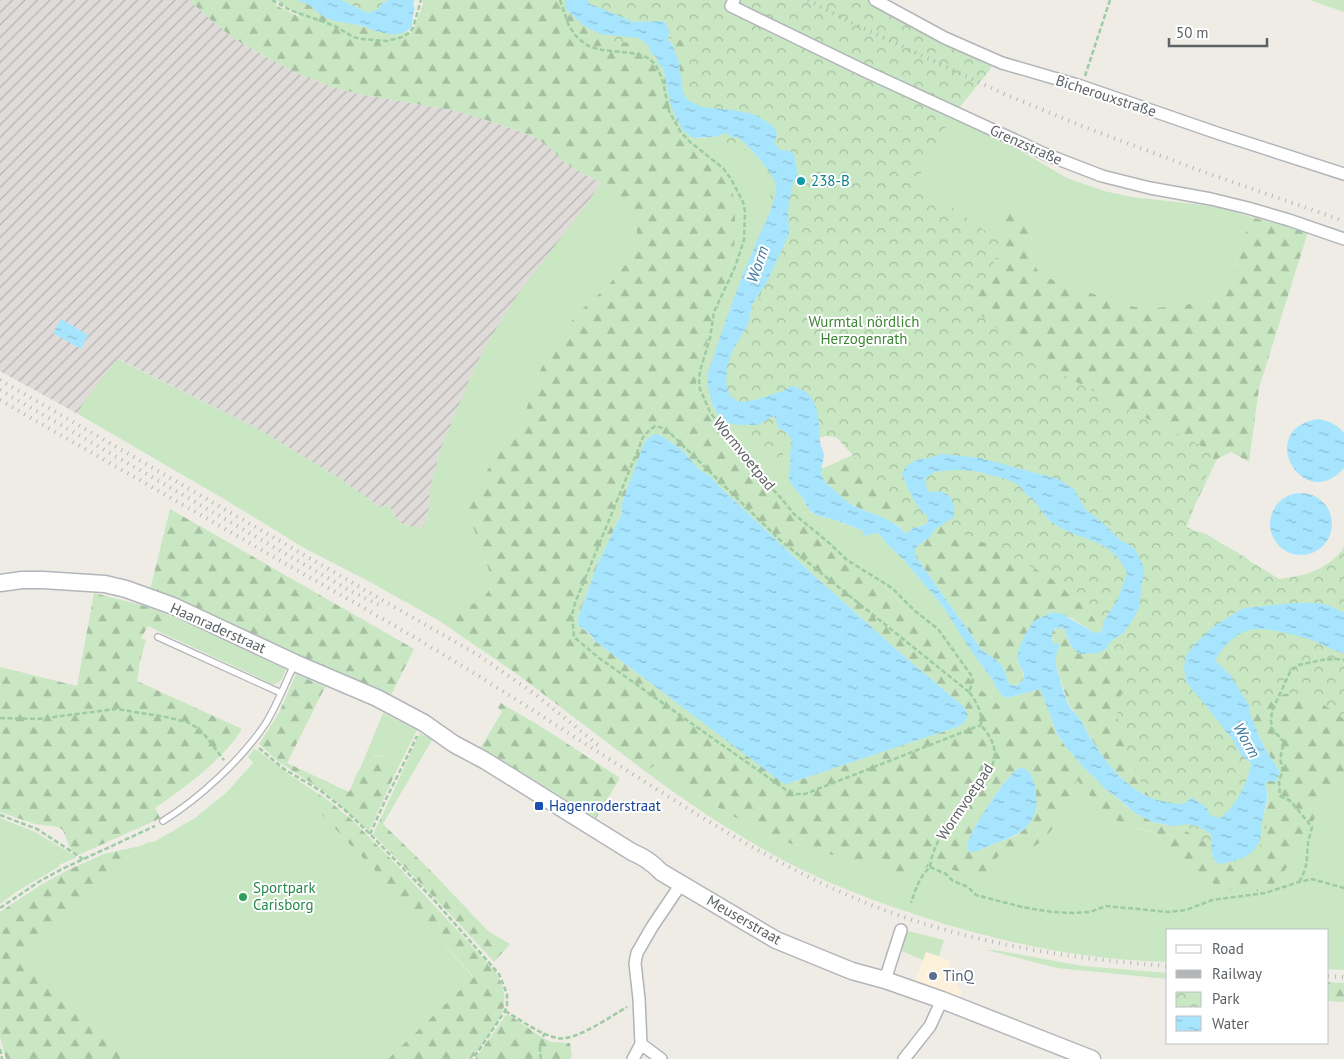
<svg xmlns="http://www.w3.org/2000/svg" width="1344" height="1059" viewBox="0 0 1344 1059" font-family="'PT Sans',sans-serif">
<style>
.commercial{fill:#fef1dc}
.industrial{fill:url(#industrial-furrows)}
.grass{fill:#c8e7c2}
.forest{fill:url(#forest-firs);fill-rule:evenodd}
.park{fill:url(#park-crowns)}
.water{fill:url(#water-ripples);fill-rule:evenodd}
.lines{fill:none;stroke-linecap:round;stroke-linejoin:round}
.lane-casing{stroke:#b1b4b8;stroke-width:8}
.street-casing{stroke:#b1b4b8;stroke-width:14}
.secondary-casing{stroke:#b2b6ba;stroke-width:19}
.path{stroke:#9dcba4;stroke-width:2.5;stroke-dasharray:5 2.5;stroke-linecap:butt}
.lane{stroke:#fff;stroke-width:5.5}
.street{stroke:#fff;stroke-width:11}
.secondary{stroke:#fff;stroke-width:16}
.rail{stroke:#b4b5b6;stroke-width:4;stroke-dasharray:1 6;stroke-linecap:butt}
.culture-dot{fill:#0f9aa8;stroke:#fff;stroke-width:2}
.transit-dot{fill:#1a4fb4;stroke:#fff;stroke-width:2}
.leisure-dot{fill:#2e9e5b;stroke:#fff;stroke-width:2}
.service-dot{fill:#5c6f8a;stroke:#fff;stroke-width:2}
.labels{text-anchor:middle;stroke-width:4;stroke-linejoin:round;paint-order:stroke}
.street-label{font-size:15px;fill:#5d6266;stroke:#fff}
.culture-label{font-size:15px;fill:#0d838f;stroke:#fff;text-anchor:start}
.park-label{font-size:15px;fill:#3d8535;stroke:#fff}
.transit-label{font-size:15px;fill:#164399;stroke:#fff;text-anchor:start}
.leisure-label{font-size:15px;fill:#27864d;stroke:#fff;text-anchor:start}
.service-label{font-size:15px;fill:#4e5e75;stroke:#fff;text-anchor:start}
.water-label{font-size:16px;font-style:italic;fill:#3d7b9f;stroke:#fff}
</style>
<defs>
<pattern id="industrial-furrows" width="10" height="10" patternUnits="userSpaceOnUse" patternTransform="scale(1.25)"><rect width="10" height="10" fill="#dedbd8"/><path d="M-1 1l2-2M0 10L10 0M9 11l2-2" fill="none" stroke="#b7b5b3"/></pattern>
<pattern id="forest-firs" width="22" height="20" patternUnits="userSpaceOnUse" patternTransform="scale(1.25)"><rect width="22" height="20" fill="#c8e7c2"/><path d="M5 1l3.5 6h-7zM16 11l3.5 6h-7z" fill="#a6bfa1"/></pattern>
<pattern id="park-crowns" width="20" height="18" patternUnits="userSpaceOnUse" patternTransform="scale(1.25)"><rect width="20" height="18" fill="#c8e7c2"/><path d="M2 6a3 3 0 1 1 6 0M12 15a3 3 0 1 1 6 0" fill="none" stroke="#a6bfa1"/></pattern>
<pattern id="water-ripples" width="26" height="14" patternUnits="userSpaceOnUse" patternTransform="scale(1.25)"><rect width="26" height="14" fill="#a7e5fe"/><path d="M2 4q2-2 4 0t4 0M15 11q2-2 4 0t4 0" fill="none" stroke="#8bbdd1"/></pattern>
</defs>
<rect width="100%" height="100%" fill="#efece6"/>
<!-- commercial -->
<path class="commercial" d="M926,952L951,961L948,971L961,991L960,1000L914,984Z"/>
<!-- industrial -->
<path class="industrial" d="M0,0H189L212,21L236,40L294,72L332,87L359,94L457,111L496,123L535,137L556,153L566,164L601,183L585,207L520,292L489,341L474,369L442,446L430,487L429,507L427,519L423,527L414,528L401,523L396,518L391,509L387,505L380,507L337,477L253,426L118,359L83,405L78,414L0,371Z"/>
<!-- grass -->
<path class="grass" d="M1310,0H1344V12Z
M896,91L995,136L1067,178L1104,191L1132,197L1220,207L1251,217L1224,300L1148,309L1130,306L1063,284L1041,275L1032,262L1030,250L1033,227L1030,220L1015,212L1007,234L1001,260L984,255L822,243Z
M721,134L756,154L776,185L775,196L768,217L740,283L721,337L758,425L790,436L793,443L790,459L791,466L789,472L791,483L798,493L802,496L804,502L812,513L819,516L831,519L865,531L862,534L878,533L889,546L904,560L944,608L967,644L992,679L1000,694L1007,698L1001,707L975,685L910,612L880,582L779,490L719,432L697,397L696,384L700,364L723,293L734,251L735,232V200L707,159L700,156L702,138L714,137Z
M601,183L619,197L631,215L637,230V240L632,257L606,288L580,311L561,333L549,353L535,381L527,411L492,464L463,503C469,517 493,572 491,584C490,590 485,596 482,602L446,612L438,620L370,582L306,549L224,499L78,414L82,405L117,359L253,426L337,477L380,507L387,505C392,509 392,513 396,518C402,526 414,528 423,527L427,519L429,507L430,487L442,446L474,369L489,341L520,291L585,207Z
M171,616L286,669C283,677 281,684 272,684L160,632Z
M383,713L417,730L394,776C385,749 378,750 360,769Z
M420,733L432,740L387,817L383,814Z
M254,749L259,751L289,774L286,777L419,917L474,978L388,1059H124L25,953L140,846L148,842H154L195,818L226,793L253,763L248,757Z
M653,766L722,810L774,839L836,856L859,864H877L887,871L904,878L933,864L989,881L997,857L1031,849L1072,793L1076,779L1124,824L1154,833L1175,855L1197,874L1216,884L1231,890L1248,892L1288,865L1325,798L1337,786L1344,782V970L1328,969V930H1168V962C1084,960 1002,943 923,917C871,900 818,880 770,853C727,829 685,801 646,772Z
M0,818L35,832L77,857L59,865L60,866L16,892L15,889L0,888Z
M904,930L944,940L939,956L926,952L923,960L897,949Z
M987,950H994L1083,966L1168,973V979L1057,968Z"/>
<!-- forest -->
<path class="forest" d="M189,0H273L277,6L304,19L276,0H300L310,5L321,15L394,35L403,33L408,31L410,34L413,30L423,5V0H565V8L639,38L649,46L651,53L657,58L663,68L666,78L693,138H702L700,156L707,159L724,177L731,188L735,200V232L734,251L723,293L700,364L696,384L697,397L719,432L779,490L880,582L910,612L975,685L1001,707L1007,698L1040,689L1046,701L1056,732L1063,743L1084,768L1098,781L1104,788L1116,797L1128,808L1153,822L1172,826L1187,824L1211,843C1211,853 1211,857 1219,864L1262,822L1267,804L1268,797L1265,783L1269,781L1280,772L1264,747L1249,712L1230,675L1344,697V782C1327,791 1321,807 1312,823C1301,843 1291,865 1276,881C1274,884 1270,885 1267,887C1236,904 1198,877 1176,856C1168,850 1163,840 1155,834C1147,828 1132,828 1123,824C1103,814 1091,796 1077,780C1066,805 1057,832 1032,848C1024,853 1007,855 997,857L989,881L933,864L904,878L887,871L877,864H859L836,856L774,839L722,810L653,766L646,772L517,674L438,620L446,612L482,601C485,596 490,590 491,584C493,572 469,517 463,503L492,464L526,411L535,381L549,353L561,333L580,311L606,288L632,257L637,240V230L631,215L619,197L601,183L566,164L556,153L535,137L496,123L457,111L359,94L332,87L294,72L236,40L212,21ZM654,434H658L662,436L683,451L698,468L711,477L719,486L809,571L905,657L963,706L968,714C967,720 964,722 960,726L793,782L784,783L595,641L588,633L578,625L577,620L598,563L622,513V503L647,439ZM1021,768L1027,770C1041,790 1039,821 1017,835C1010,839 1003,840 996,843C981,849 983,853 967,848C966,836 1001,785 1011,775C1014,773 1018,770 1021,768Z
M707,0L841,153L984,255L1001,259L1007,234L994,218L999,211L1006,209L1015,212L1030,220L1033,227L1030,250L1032,262L1041,275L1063,284L1130,306L1148,309L1224,300L1251,217L1308,232L1259,388L1249,462L1231,452L1217,459L1185,526L1237,552L1263,571L1283,582L1272,606L1242,756L1251,763L1250,774L1246,784L1159,801L1149,797L1127,784L1107,763L1090,737L1080,719L1069,705L1055,663L1056,653L1060,645H1053L1052,633L1054,629L1059,628L1064,629L1071,646L1109,643L1123,633L748,324L752,305L767,282L798,175L689,101L683,95L673,46L668,40L669,32Z
M871,447L928,521L925,525L913,528L910,531L905,533L899,526L848,503L825,482L822,478L821,469Z
M993,476L1102,630L1101,632L1095,633L1071,618L1053,612L1044,617L1017,660C1023,672 1030,684 1010,685C1006,679 1006,672 1002,666C997,659 988,655 982,650L916,557L914,548L930,537L934,530Z
M170,509L414,649L390,697L150,590Z
M94,593L145,606L171,616L160,632L148,626L141,638L146,640L140,661L137,681L242,729C223,760 185,787 155,808L161,818L76,856L70,848L63,830L58,827L35,824L0,812V667L77,686Z
M296,674L325,687L287,763L349,792C353,785 355,776 359,770C365,761 380,749 389,761C391,765 392,771 394,776L369,831L325,792L279,762L259,744L279,713Z
M501,703L540,726L620,778L596,818L481,747L502,712L498,708Z
M289,774L329,801L352,820L390,858L495,971C501,981 506,993 504,1005C503,1018 480,1048 471,1059H388L474,977L419,917L286,777Z
M383,814L387,817L383,824L429,869L488,931L510,944L494,962L450,914L373,834Z
M140,846L25,953L124,1059H6L0,1037V912L39,886L68,870L104,854Z
M11,887L15,889L16,892L0,904V888Z
M1328,982L1344,983V1002L1328,1001Z
M508,1014L541,1037L551,1042L570,1043L572,1055L571,1059H475L506,1015Z"/>
<!-- park -->
<path class="park" d="M314,0H397L379,20Z
M580,0H881L998,56L989,71L950,119L916,182L1002,243L988,275L971,307L1027,353L1046,365L1091,390L1215,453L1186,528L1206,534L1279,579C1300,576 1314,574 1331,561C1336,557 1342,552 1344,546V719L1320,702L1294,693L1284,694L1270,700L1261,708L1251,719L1243,737L1242,766L1251,794L1266,814V831L1259,849L1254,856L1245,862H1235L1198,838L1170,822L1148,795L1128,758L1117,716L1123,685L1119,662L1107,637L1089,611L1048,576L992,546L953,530L926,523L878,487L867,471L836,437L826,436L808,440L792,441L782,456L777,458L766,452L731,414L720,380L748,316L757,307L763,286L771,207L769,175L757,155L730,144L712,135L688,116L687,78L690,53L686,41L668,38L669,33L649,36L630,43L605,40L597,34Z"/>
<!-- water -->
<path class="water" d="M297,0H341L368,13L378,9L381,4L389,0H414L413,6L415,8L413,15L412,27L410,29L403,33L394,35L375,31L363,26L331,20L321,15L308,4Z
M565,0H587L590,4L622,17L633,22L663,21L666,24L669,32L668,40L673,46L679,63L683,94L689,101L702,107L732,110L753,114L766,121L776,129L777,135L774,143L780,150L790,151L794,154L798,175L792,187L788,210L789,234L767,282L752,305L748,324L733,350L727,367L726,384L730,396L739,402L755,400L783,391L791,386C819,391 819,417 820,441C820,446 824,451 824,456C823,463 819,471 823,478C825,483 830,486 833,489C840,495 846,502 854,506C872,515 891,517 905,533L910,531L913,528L925,525L928,521L927,516C917,510 906,485 902,473L907,466L916,460L929,458L942,454L980,458L1058,479L1074,489L1085,509L1103,523L1121,541L1132,546L1139,556L1144,569L1139,608L1131,623L1123,633L1109,643L1107,648L1098,653L1079,654L1071,646L1064,629L1059,628L1054,629L1052,633L1053,645L1057,643L1060,645C1057,651 1055,657 1056,664C1057,672 1065,696 1068,704C1071,710 1077,714 1080,719C1084,725 1086,731 1089,736C1108,766 1130,795 1166,802C1181,805 1182,806 1193,797C1198,804 1201,802 1207,808L1208,811L1211,816L1220,818C1235,808 1249,781 1251,763L1242,756L1232,739L1204,703L1194,692L1186,681L1184,667L1186,656L1195,644L1213,627L1243,608L1294,603H1320L1330,606L1344,613V653C1339,652 1334,650 1329,648C1324,646 1320,643 1315,641C1300,636 1265,626 1250,630C1235,633 1222,648 1215,660L1230,675L1249,705V712L1264,747L1280,772L1276,782L1270,781L1265,783C1270,802 1265,805 1262,822C1261,829 1262,836 1259,842C1252,858 1235,861 1219,864L1214,860L1211,851V835L1208,832L1197,826L1187,824L1172,826L1153,822L1135,813L1116,797L1104,788L1098,781L1084,768L1063,743L1056,732L1051,717L1040,689L1007,698L1000,694L992,679L967,645L944,608L904,560L889,546L878,533H876L864,536L862,534L864,531C853,527 842,522 831,519C825,517 819,517 813,513C807,509 806,503 802,497C798,491 791,487 789,478C788,474 789,471 790,467C791,463 790,460 790,456C791,441 795,435 778,428L775,417L773,416L758,425H740L723,422C712,409 708,392 707,375C718,345 727,315 739,285C744,271 751,257 756,243C762,228 777,202 776,186C775,175 746,141 736,137L733,138L726,133L714,137L693,138L682,130L671,106L663,68L658,63L657,58L651,53L649,46L639,38L600,34L583,25L565,8ZM953,470C963,470 974,470 984,473C987,474 991,476 995,476C1002,478 1010,480 1017,484C1022,487 1023,491 1027,495C1029,497 1031,498 1033,499C1040,507 1044,517 1053,523C1081,543 1111,536 1127,573L1117,601L1103,622V626L1101,632L1095,633L1067,617L1066,615L1053,612C1048,615 1037,618 1033,622C1027,630 1015,652 1018,661C1019,666 1026,673 1023,679C1021,685 1016,685 1010,685C1006,679 1006,672 1002,666C997,659 988,655 982,650L916,557L915,548L930,537L934,530L954,517C955,508 953,494 942,492C937,491 933,492 929,492L926,486V478L934,472Z
M61,319L88,335L81,349L53,333Z
M1318,419C1329,421 1337,424 1344,433V468C1303,515 1254,429 1318,419Z
M654,434H658L662,436L683,451L698,468L711,477L719,486L809,571L905,657L963,706L968,714C967,720 964,722 960,726L793,782L784,784L595,641L589,633L578,625L577,620L598,563L622,513V503L643,446L647,439Z
M1270 524a31 31 0 1 1 62 0a31 31 0 1 1-62 0Z
M1021,768C1035,769 1038,796 1036,808C1035,813 1032,821 1028,825C1019,836 1006,839 994,844C985,847 979,852 969,852L967,848C966,835 1003,782 1014,772C1017,769 1017,769 1021,768Z"/>
<g class="lines">
<defs>
<path id="lane" d="M158,637L281,693
M163,821C200,798 242,759 266,723C277,705 285,684 294,665"/>
<path id="street" d="M734,0L731,6L867,72L1045,154L1102,176L1150,188L1211,199L1248,208L1289,220L1344,239
M875,0L945,38L1002,63L1081,86L1217,133L1344,174
M885,980L901,930
M641,1044L661,1059
M633,1059L641,1044L639,999L635,963L637,953L652,927L681,884
M904,1059L930,1026L942,1000"/>
<path id="secondary" d="M0,583L22,580H43L105,584L126,589L173,606L295,663L377,698L424,723L454,744L484,760L632,852C644,857 652,862 661,872L776,940L852,971L885,980L942,1000L1092,1059"/>
</defs>
<!-- lane casing -->
<use href="#lane" class="lane-casing"/>
<!-- street casing -->
<use href="#street" class="street-casing"/>
<!-- secondary casing -->
<use href="#secondary" class="secondary-casing"/>
<!-- path -->
<path class="path" d="M272,0L290,10L335,26L353,37L361,39L387,41L402,37L409,33L413,28L421,0
M560,0L569,26L576,36L585,44L591,47L602,50L632,53L643,56L648,58L654,63L659,71L663,82L669,111L680,131L690,142L723,168L731,179L743,202L745,212L744,240L735,267L714,312L710,338L700,371L699,381L700,389L710,412L730,440L760,476L781,498L794,514L828,542L847,560L892,588L915,611L938,629L971,675L973,681L969,692C976,701 983,713 981,725C989,735 997,745 994,759C992,772 982,782 974,791C957,812 933,839 930,867C919,878 916,888 911,903
M1085,76L1110,0
M969,692L780,540L670,433L663,428L655,426L644,435L575,603L572,615L574,637L599,658L786,790L796,794H805L981,725
M0,718L38,719L116,709L166,717L187,722L196,727L204,734L224,760
M259,748L284,769L321,791L346,811L370,834L434,900L499,974L507,994V1005L505,1011L473,1059
M0,815L37,829L83,859
M370,834L385,801L409,753L417,736
M930,867L946,874L953,881L968,887L976,895L1022,907L1052,912L1074,913L1090,912L1106,906L1168,912L1186,910L1212,900L1265,893L1299,882L1312,879L1344,888
M1299,882C1309,865 1306,860 1308,843C1309,838 1311,832 1312,827L1293,804L1289,800L1280,796L1279,781L1283,770L1280,759L1284,742L1272,729L1271,720L1272,711L1290,672L1298,665L1322,660L1335,659L1344,660
M0,908L40,881L62,869L155,826
M505,1011C521,1020 539,1034 557,1038C575,1042 611,1016 627,1007
M0,1049L2,1059
M541,1059C539,1049 540,1042 545,1033"/>
<!-- lane -->
<use href="#lane" class="lane"/>
<!-- street -->
<use href="#street" class="street"/>
<!-- secondary -->
<use href="#secondary" class="secondary"/>
<!-- rail -->
<path class="rail" d="M808,0L848,21L1002,93L1087,128L1204,172L1344,221
M0,380L478,655L535,694L598,745
M0,390L347,589L379,605
M0,400C95,455 191,509 286,564C334,591 382,618 429,646C510,694 589,747 669,797C738,840 808,881 884,910C976,944 1071,959 1168,966
M1328,976L1344,977"/>
</g>
<!-- markers -->
<circle class="culture-dot" cx="801" cy="181" r="5"/>
<rect class="transit-dot" x="534" y="801" width="10" height="10" rx="2.5"/>
<circle class="leisure-dot" cx="243" cy="897" r="5"/>
<circle class="service-dot" cx="933" cy="976" r="5"/>
<g class="labels">
<!-- street labels -->
<g class="street-label">
<text transform="translate(1106 96) rotate(18)" y="5">Bicherouxstraße</text>
<text transform="translate(1026 145) rotate(24)" y="5">Grenzstraße</text>
<text transform="translate(744 454) rotate(51)" y="5">Wormvoetpad</text>
<text transform="translate(218 628) rotate(24)" y="5">Haanraderstraat</text>
<text transform="translate(965 802) rotate(-56)" y="5">Wormvoetpad</text>
<text transform="translate(744 920) rotate(30)" y="5">Meuserstraat</text>
</g>
<!-- culture labels -->
<g class="culture-label">
<text x="811" y="186">238-B</text>
</g>
<!-- park labels -->
<g class="park-label">
<text x="864" y="327">Wurmtal nördlich<tspan x="864" dy="17">Herzogenrath</tspan></text>
</g>
<!-- transit labels -->
<g class="transit-label">
<text x="549" y="811">Hagenroderstraat</text>
</g>
<!-- leisure labels -->
<g class="leisure-label">
<text x="253" y="893">Sportpark<tspan x="253" dy="17">Carisborg</tspan></text>
</g>
<!-- service labels -->
<g class="service-label">
<text x="943" y="981">TinQ</text>
</g>
<!-- water labels -->
<g class="water-label">
<text transform="translate(757 264) rotate(-71)" y="6">Worm</text>
<text transform="translate(1247 740) rotate(60)" y="6">Worm</text>
</g>
</g>
<!-- legend -->
<rect x="1166" y="929" width="162" height="115" fill="#ffffff" stroke="#bec0c2"/>
<rect x="1176" y="945" width="25" height="8" fill="#ffffff" stroke="#bec0c2"/>
<text x="1212" y="954" font-size="15" fill="#5d6266">Road</text>
<rect x="1176" y="970" width="25" height="8" fill="#b4b5b6" stroke="#bec0c2"/>
<text x="1212" y="979" font-size="15" fill="#5d6266">Railway</text>
<rect x="1176" y="992" width="25" height="15" fill="url(#park-crowns)" stroke="#bec0c2"/>
<text x="1212" y="1004" font-size="15" fill="#5d6266">Park</text>
<rect x="1176" y="1016" width="25" height="15" fill="url(#water-ripples)" stroke="#bec0c2"/>
<text x="1212" y="1029" font-size="15" fill="#5d6266">Water</text>
<!-- scale -->
<path d="M1169 38v8h98v-8" fill="none" stroke="#5d6266" stroke-width="2.5"/>
<text x="1176" y="38" font-size="15" fill="#5d6266" stroke="#ffffff" stroke-width="4" paint-order="stroke">50 m</text>
</svg>
